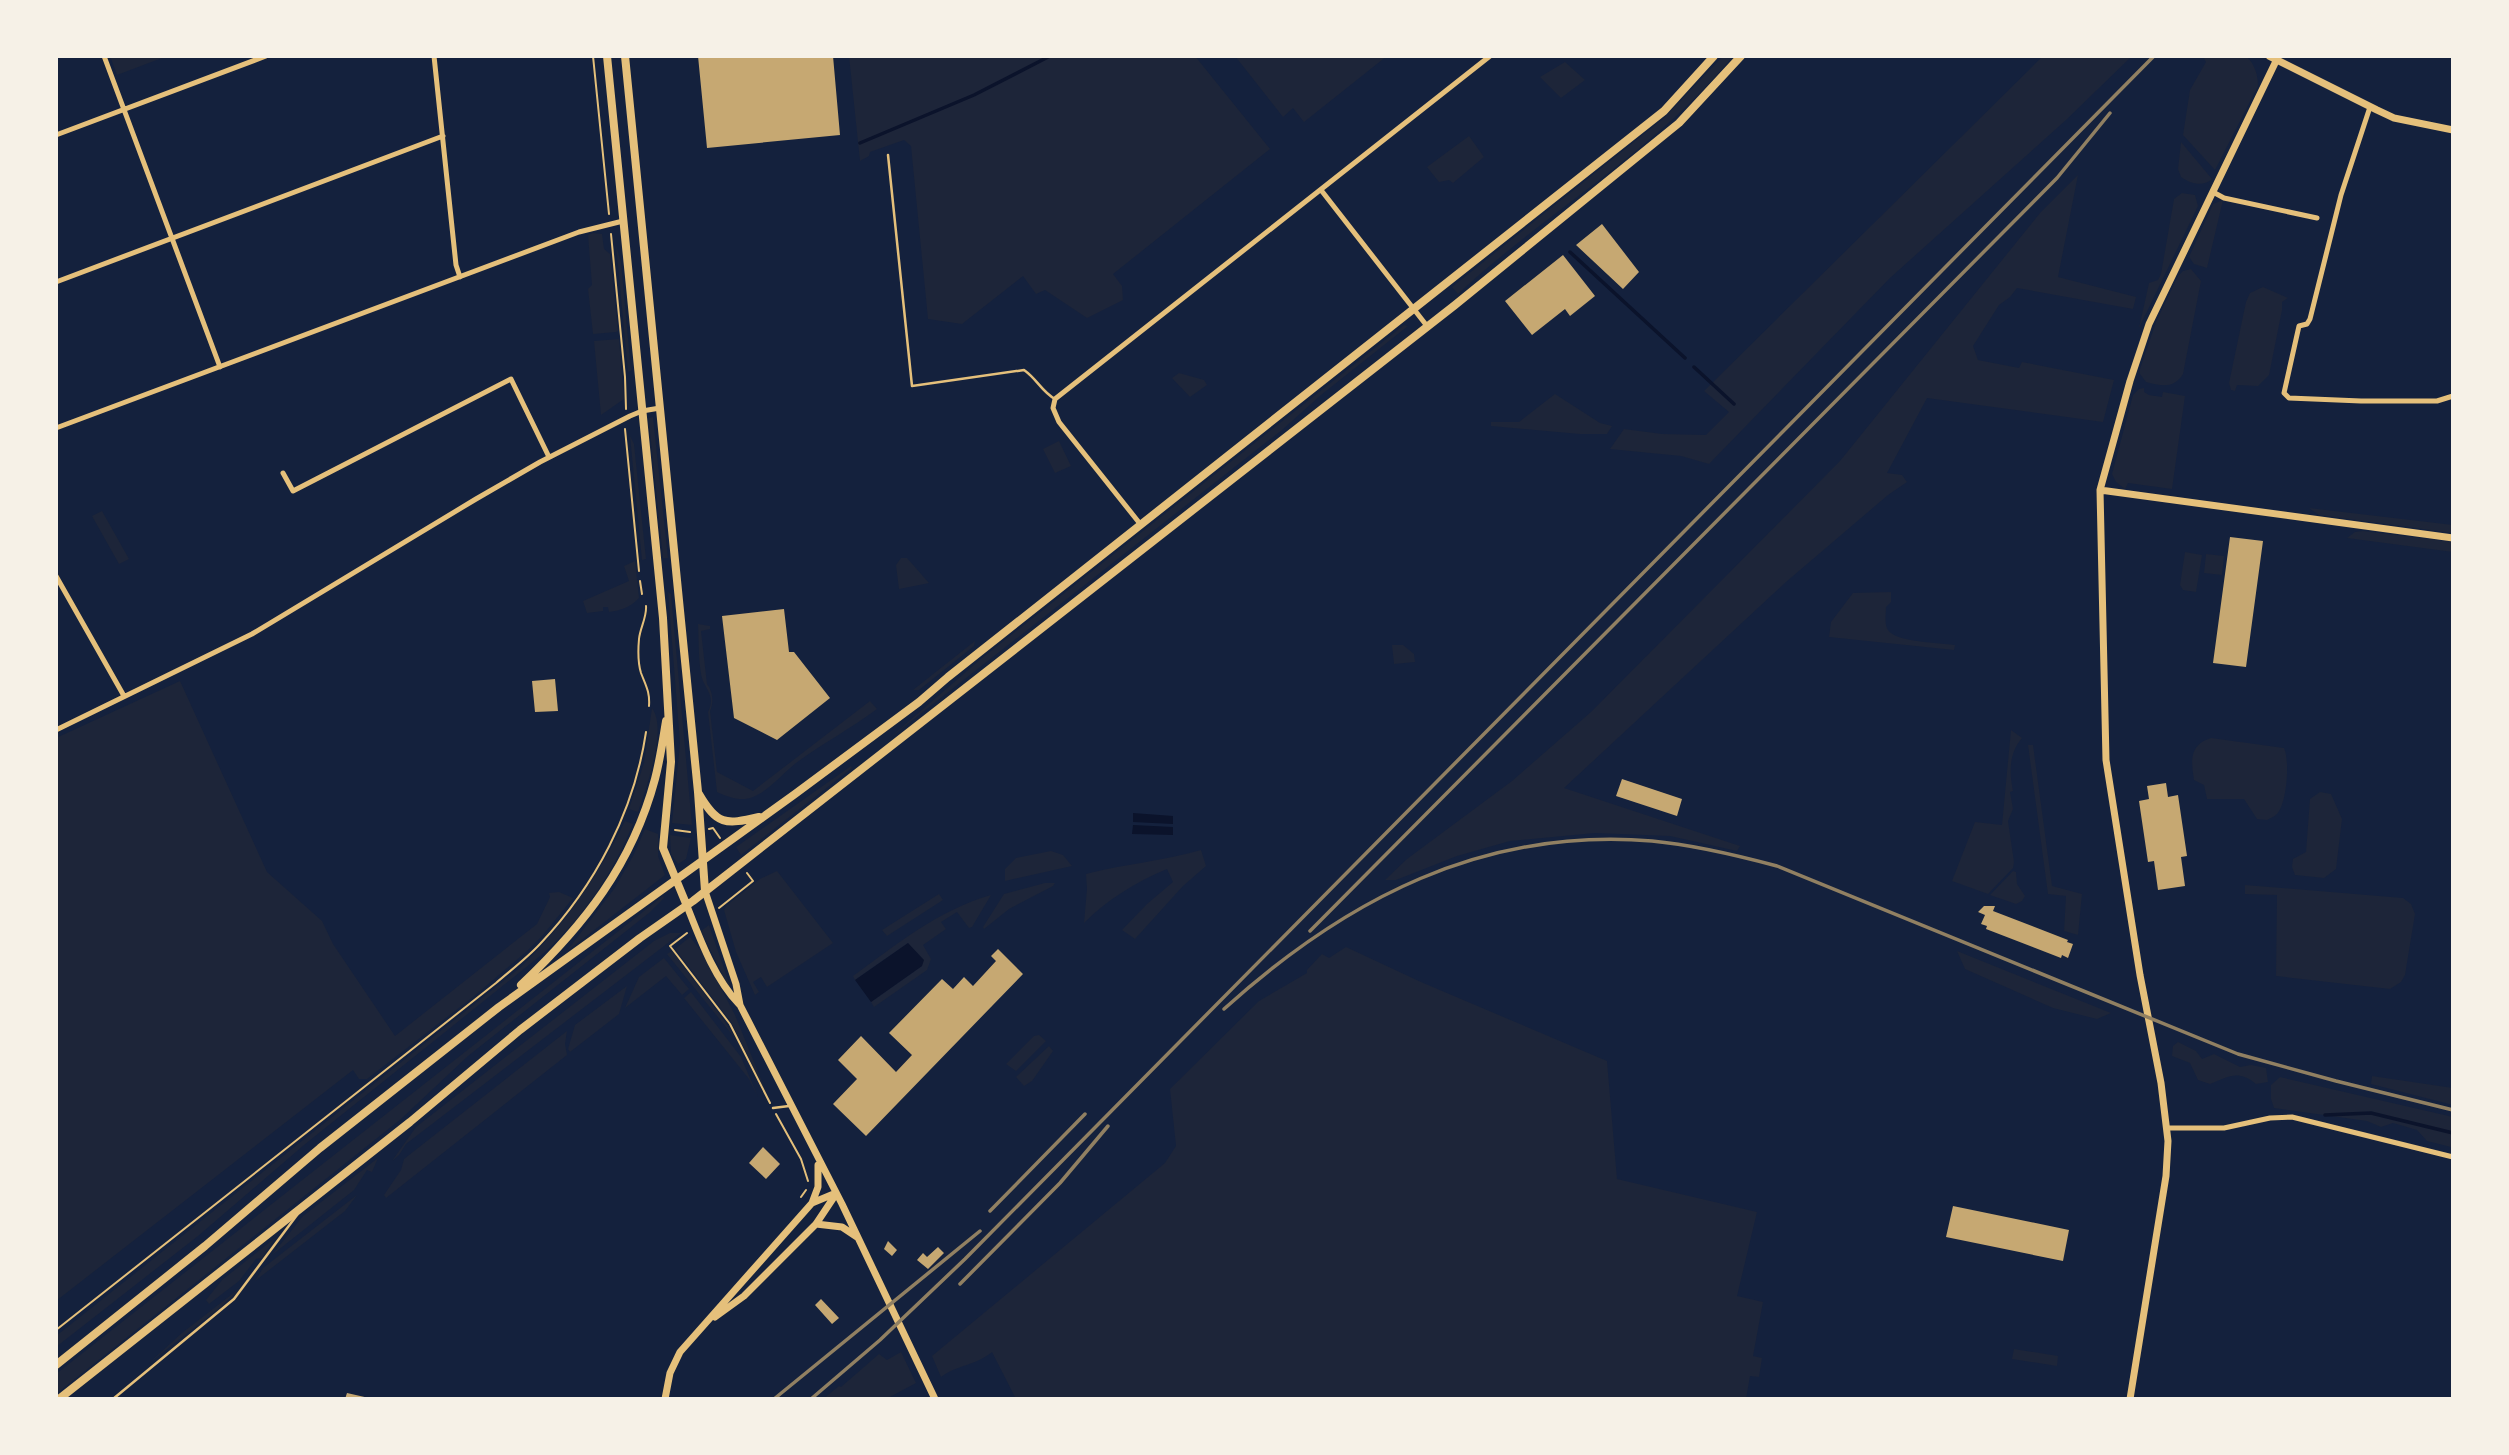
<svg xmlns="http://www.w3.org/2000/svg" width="2509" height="1455" viewBox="0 0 2509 1455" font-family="'DM Sans',sans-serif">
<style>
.green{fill:#1d2539}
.water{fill:#0b132b}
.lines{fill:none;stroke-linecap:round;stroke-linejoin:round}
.stream{stroke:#0b132b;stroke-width:3.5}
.building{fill:#c6a872}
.path{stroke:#e5c07b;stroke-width:2}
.service{stroke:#e5c07b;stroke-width:2.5}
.minor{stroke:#e5c07b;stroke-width:5}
.tertiary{stroke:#e5c07b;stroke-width:7}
.secondary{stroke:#e5c07b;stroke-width:8}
.rail{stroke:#918062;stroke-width:3.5}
</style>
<rect width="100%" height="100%" fill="#14213d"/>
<!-- green -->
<path class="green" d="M110,56H161L162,58L117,75Z
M849,56H1195L1270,149L1113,274L1122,286L1123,300L1087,318L1045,290L1036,294L1023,276L962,324L928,319L911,146L904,140L870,152L869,156L860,161Z
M1235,56H1387L1304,122L1293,108L1283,117Z
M1723,56H1733C1656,151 1547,211 1458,294L1452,287L1664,118Z
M2043,56H2132L2066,120L1890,278L1709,464L1681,456L1610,449L1624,429L1662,434L1706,435L1729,412L1704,391Z
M2203,56L2247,57C2255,65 2258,75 2258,86L2215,170L2183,135L2190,90L2206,62Z
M1565,62L1585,80L1561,98L1540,77Z
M1469,136L1484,157L1453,183L1449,180L1439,182L1427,167Z
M2181,142L2212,179C2203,187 2191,184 2181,177L2178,169Z
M2078,175L2058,277L2136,297L2133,309L2017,288L2010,297L1999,305L1973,346L1978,360L2019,368L2022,362L2114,380L2103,422L1927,398L1887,473L1902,475L1907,482L1888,495L1786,582L1564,788L1740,846L1737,851L1670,836L1595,833L1510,841L1457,856L1396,880H1385L1407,859L1512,781L1591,712L1840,461L2040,213Z
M2182,193L2195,195L2198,206L2139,328L2149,283L2158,280L2161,274L2174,199Z
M2223,200L2207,268L2194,264L2189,257L2213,204Z
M593,233L602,234L604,249L610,254L618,331L616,332L593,334L588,289L592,285L588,235Z
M616,245L621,262L631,371L628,372Z
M2191,269L2201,281L2183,374C2174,389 2161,386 2146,382L2140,374V369L2156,322L2178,276L2183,271Z
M2263,287L2288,298L2282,302V310L2269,375L2258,386L2237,385L2235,391L2231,390L2229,383L2246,302L2250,293Z
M1404,325L1408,326L1321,395L1282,430L886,741L982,658Z
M619,339L624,399L601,415L594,341Z
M1179,373L1204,380L1207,385L1190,397L1172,378Z
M2144,388V392L2149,395L2162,397L2163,392L2185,396L2172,489L2128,483L2125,489L2116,482L2112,474L2133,395L2139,389Z
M1555,394L1600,423L1612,426L1607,434H1580L1491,426V422H1519Z
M653,417L668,558H663L650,432L649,418Z
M630,436L634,444L646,559L642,560Z
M1059,441L1071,466L1055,473L1043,449Z
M2309,508L2453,525V533L2319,515Z
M102,511L129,559L119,564L92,516Z
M2363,531L2453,542V552L2347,538L2355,532Z
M2185,552L2202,555L2196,592L2183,590L2180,585Z
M2206,554L2224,556L2222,575L2204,573Z
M901,558H907L929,583L899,589L896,565Z
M635,561L639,598C629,608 622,610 609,612L608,607H603V611L587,613L583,601L629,581L624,566Z
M668,592L671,594L692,825L672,823L680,743Z
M1891,592V602L1886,607C1886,614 1884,624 1888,630C1895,642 1941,643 1955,645L1954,650L1829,637L1831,622L1853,593Z
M698,624L710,626V629L701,631L707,684C713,691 714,703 710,711L717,772L753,791L870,701L877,709C850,729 822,744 796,763C782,774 770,790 753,797C742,802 727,797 717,792L708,712C715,698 708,692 703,681C698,667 699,639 698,624Z
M975,641L974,646L919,690H913Z
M1392,645H1403L1414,654L1415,662L1394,664Z
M180,681L267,872L322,921L333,944L395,1036L537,924L550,897L549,893L559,892L573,898L543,935L526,952L473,997L367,1079H359L353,1070L56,1301V738Z
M652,708C668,730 646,788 638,812L629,809L644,763Z
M2011,730L2022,738C2009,753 2009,772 2013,791L2010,792L2013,809L2008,821L2014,862L2013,868L1988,894L1952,881L1975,822L2002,825Z
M2211,738L2284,748C2290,761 2287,803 2277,814C2274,817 2270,818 2267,820L2257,819L2244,799H2207L2204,785L2194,780C2191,761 2189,745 2211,738Z
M2028,745H2033L2052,886L2082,894L2078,935L2064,931L2066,896L2048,894Z
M851,766L852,768L741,855L736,847Z
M2320,792L2331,794L2342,819L2336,869L2324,878L2295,875L2292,867L2293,859L2306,852L2310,799Z
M625,821L633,824C613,873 584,916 545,952L304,1145L198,1236L56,1347V1336L521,967C565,924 598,876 625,821Z
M645,829L658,834V856L665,875L566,952L614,889L633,856Z
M670,835L691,838L686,859L678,864L671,854Z
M1201,850L1206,866L1183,886L1135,939L1122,930L1147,904L1173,882L1167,869C1136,882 1108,899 1084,923L1087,889L1086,874C1124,864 1163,861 1201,850Z
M1051,851L1063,855L1072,866L1005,881V869L1016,858Z
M777,871L833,943L767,987L761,977L753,982L759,992L755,995L736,952L724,910L727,905L760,879Z
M2013,871L2016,872L2017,884L2025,896L2022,901L2016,904L1990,895Z
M1045,883H1055L1053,886L1009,909L984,929L983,927L1004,894Z
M2245,885L2403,898L2411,904L2415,914L2405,975L2401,982L2390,989L2276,976L2277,895L2245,894Z
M939,894L943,900L887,936L882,930Z
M991,895L972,927L969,928L957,912L941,922L946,929L923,945L931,959L927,970L874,1007L871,1002L922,966L908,943L855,980L853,976C896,945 938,910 991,895Z
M663,896L664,898L649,913L468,1056L401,1119L56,1394V1374Z
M709,925L730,986L729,988L701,931Z
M670,933H681L406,1144L399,1155L392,1161L416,1127L654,941Z
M690,937L702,952L735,1015L767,1094L731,1022L675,949Z
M1346,947L1421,982L1607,1061L1617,1179L1757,1212L1737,1296L1763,1302L1753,1356L1762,1358L1759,1377L1750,1376L1746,1399H1016L992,1352C977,1365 957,1365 941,1377L932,1356L1165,1163L1176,1146L1170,1089L1259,1001L1307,973V970L1322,954L1329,958Z
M672,951L722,1017L738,1042L667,954Z
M1957,951L2111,1013L2097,1019L2053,1008L1965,969Z
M664,958L689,989L682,995L666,976L625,1008L639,977Z
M627,986L619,1014L570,1052L568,1049L575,1025Z
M691,992L741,1057L758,1097L749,1079L684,998Z
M567,1031L565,1044L567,1055L386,1198L384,1195L401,1170L404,1159Z
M1039,1035L1046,1041L1016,1071L1006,1064L1034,1036Z
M2178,1042L2196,1051L2202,1059L2214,1054L2240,1067L2251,1065L2266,1068L2268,1082L2256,1084C2238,1069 2228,1077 2210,1084L2198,1080L2190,1063L2172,1056L2173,1046Z
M1049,1046L1053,1051L1032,1081L1024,1086L1016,1077Z
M2372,1076L2453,1088V1105L2371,1084Z
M2280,1077L2453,1117V1145L2451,1147L2427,1141L2417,1130L2393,1123L2381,1127L2367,1121L2274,1108L2271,1099V1085Z
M378,1158L372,1172L367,1170L354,1190L272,1255L303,1216Z
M357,1195L345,1211L255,1281L263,1268Z
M275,1238L262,1258L256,1259L239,1281L209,1304L206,1300L222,1280Z
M240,1288L221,1307L148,1364L182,1333Z
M2014,1349L2058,1356L2057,1366L2012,1359Z
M901,1352L916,1383L886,1399H823L839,1386L841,1387L879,1354L887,1360Z"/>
<!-- water -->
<path class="water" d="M1133,813L1173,816V824L1133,822Z
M1133,825L1173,827V835L1132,834Z
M908,943L924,960L922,966L871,1002L855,980Z"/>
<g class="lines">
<!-- stream -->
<path class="stream" d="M860,143L974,95L1050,56
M1570,252L1685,358
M1694,367L1734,404
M2325,1115L2371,1113L2453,1133"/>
</g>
<!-- building -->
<path class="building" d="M698,56H833L840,135L707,148Z
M1602,224L1639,272L1623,289L1576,245Z
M1563,255L1595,296L1570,316L1565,309L1532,335L1505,301Z
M2230,537L2263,541L2246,667L2213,663Z
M784,609L789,652H794L830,698L777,740L734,718L722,616Z
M555,679L558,711L535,712L532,681Z
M1622,779L1682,799L1677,816L1616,796Z
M2166,783L2168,797L2178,795L2187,856L2181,857L2185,886L2158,890L2154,861L2148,862L2139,801L2149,799L2147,786Z
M1984,906H1995L1993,911L2068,940L2067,942L2073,944L2068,958L2062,955L2061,958L1986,929L1987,926L1981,924L1985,915L1978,912Z
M998,949L1023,974L866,1136L833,1104L857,1079L838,1060L861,1036L896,1072L912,1055L889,1033L942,979L953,989L964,977L973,986L996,961L991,956Z
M763,1147L780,1164L766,1179L749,1163Z
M1953,1206L2069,1230L2063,1261L1946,1237Z
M888,1241L897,1250L892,1256L884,1249Z
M938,1247L944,1253L928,1269L917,1260L923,1253L927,1257Z
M821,1299L839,1318L832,1324L815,1305Z
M347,1393L369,1398V1399H345Z"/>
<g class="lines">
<!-- path -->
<path class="path" d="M593,56L609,214
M611,234L625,377L626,409
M625,429L639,571
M640,581L642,594
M646,606C647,617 640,628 639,639C638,650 638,663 641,673C646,686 650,692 649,706
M709,829L713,828L720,838
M675,830L690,832
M719,908L753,881L747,873
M687,933L670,946L730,1024L770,1103
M776,1114L801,1159L808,1181
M801,1197L806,1190
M56,1330L496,983C511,970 527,958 540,944C595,886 634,812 646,732"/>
<!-- service -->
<path class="service" d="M888,155L912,386L1024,370C1037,379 1042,392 1055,399
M773,1108L789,1106
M113,1399L234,1299L297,1215"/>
<!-- minor -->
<path class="minor" d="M104,56L220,367
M434,56L456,265L460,277
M2370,107L2341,195L2310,319L2307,324L2299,326L2284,393L2289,398L2361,401H2437L2453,396
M56,135L266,56
M1321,190L1427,326
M2213,192L2224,198L2317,218
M56,282L443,136
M56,428L579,232L623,221
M283,473L293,491L511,379L549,457
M1141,525L1059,422L1053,408L1055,399L1490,56
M56,576L124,696
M56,730L252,634L476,499L540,462L630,416L642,411L660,408
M2167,1128H2224L2270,1118L2292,1117L2453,1157"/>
<!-- tertiary -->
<path class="tertiary" d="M2269,56L2377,110L2394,118L2453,130
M2100,490L2453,538
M705,891L736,984L740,1005L842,1204L935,1399
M687,906C700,939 714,978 739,1004
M812,1203L818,1187V1165
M816,1224L842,1227L857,1237
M715,1317L744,1296L816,1224L836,1194
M665,1399L670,1373L680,1352L812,1203L836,1193
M2130,1399L2166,1176L2168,1141L2161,1083L2140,975L2106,760L2100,490L2130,381L2149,324L2277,59"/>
<!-- secondary -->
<path class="secondary" d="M607,56L663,618L671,762L663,848L687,906
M625,56L698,792L705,891
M699,794C717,825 725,825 759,817
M521,985C584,925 632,865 655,779C660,760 663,740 666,721
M56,1365L205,1246L320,1148L499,1007L795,794L919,702L948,677L1664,111L1714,56
M59,1399L410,1122L520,1030L640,938L693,901L1455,305L1679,123L1741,56"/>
<!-- rail -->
<path class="rail" d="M1310,931L2057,178L2110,113
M1224,1009C1346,899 1483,827 1652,841C1695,845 1736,855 1777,866L2238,1054L2336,1081L2453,1110
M990,1211L1085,1114
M960,1284L1060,1183L1108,1126
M774,1399L980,1231
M811,1399L880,1340L965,1259L2154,56"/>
</g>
<!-- border -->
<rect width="2509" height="1455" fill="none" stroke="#f6f1e7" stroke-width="116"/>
</svg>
